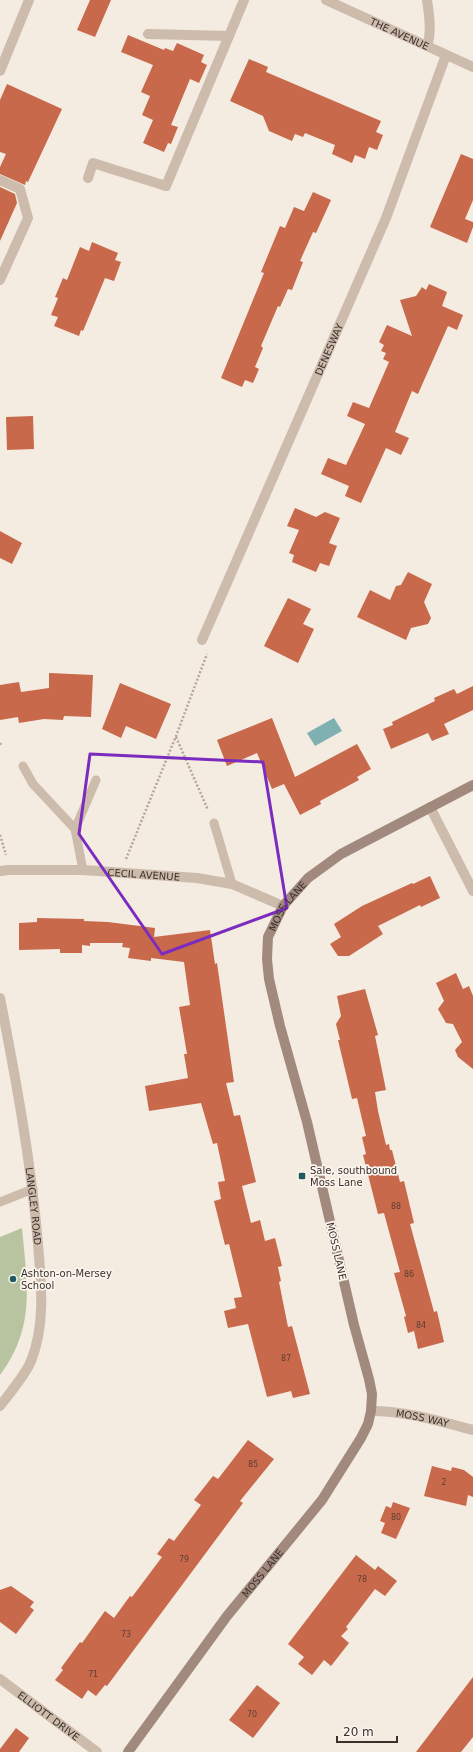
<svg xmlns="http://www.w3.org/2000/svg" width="473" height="1752" viewBox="0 0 473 1752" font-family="'DejaVu Sans',sans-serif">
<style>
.green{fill:#b8c4a0}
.water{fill:#7fb0b2}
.building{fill:#c8694b}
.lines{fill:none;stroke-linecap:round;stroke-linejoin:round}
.path{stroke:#b9a596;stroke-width:2.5;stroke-dasharray:2 2;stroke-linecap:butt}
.lane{stroke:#cdbbac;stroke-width:9}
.street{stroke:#cdbbac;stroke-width:10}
.secondary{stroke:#a18a7d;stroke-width:10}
.marked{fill:none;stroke:#7b2cbf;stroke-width:3;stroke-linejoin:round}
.poi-dot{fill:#1f5a5e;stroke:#fbf5ee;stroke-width:1.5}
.labels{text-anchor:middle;stroke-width:3.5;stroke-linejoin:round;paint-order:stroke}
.number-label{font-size:8px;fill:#5e3e33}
.street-label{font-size:10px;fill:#3b302b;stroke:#fbf5ee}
.poi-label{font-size:10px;fill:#3b302b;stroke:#fbf5ee;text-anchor:start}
</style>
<rect width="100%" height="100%" fill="#f4ebe1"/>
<!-- green -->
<path class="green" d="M22,1228C27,1284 36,1327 0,1375V1237Z"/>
<!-- water -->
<path class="water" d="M334,718L342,731L315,746L307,733Z"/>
<!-- building -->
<path class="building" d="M90,0H111L95,37L77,30Z
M128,35L164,50L165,48L173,51L177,43L204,55L201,62L207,65L199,83L190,79L171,125L178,127L171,144L168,143L164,152L143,143L153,120L142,115L150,96L141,92L153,65L121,52Z
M249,59L268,67L266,72L381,121L376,132L383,135L377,150L369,147L365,159L355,155L352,163L332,154L335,145L305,133L303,137L295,134L292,141L269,131L263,116L230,101Z
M7,84L62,109L28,182L26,181L25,185L0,174V167L6,154L0,152V100Z
M461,154L473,159V200L465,219L473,222V227L467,243L430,227Z
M0,187L15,194L17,203L0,241Z
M313,192L331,200L316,233L313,232L300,261L303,262L292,290L288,289L280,307L278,306L261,346L263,348L255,367L259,369L253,383L245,380L242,387L221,378L264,273L261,272L280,226L285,228L294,207L304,211Z
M92,242L118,253L115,260L121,262L114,281L105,278L83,331L81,330L79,336L54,326L58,317L51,315L58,298L55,297L63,278L67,280L80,247L89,251Z
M429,284L447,292L442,306L463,315L457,330L448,326L418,394L412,391L395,432L409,438L401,455L386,448L361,503L345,496L349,486L321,474L328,458L346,465L365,424L347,416L353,402L369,408L389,362L383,359L386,353L381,351L384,345L379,342L387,325L412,336L400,300L416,296L422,287L426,290Z
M33,416L34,449L7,450L6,417Z
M295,508L316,517L325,512L340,518L329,543L337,546L329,566L320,563L316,572L292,562L294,555L289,553L299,530L287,526Z
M0,531L22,543L12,564L0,558Z
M408,572L432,584L424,602L431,618L428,624L411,628L406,640L357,617L370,590L390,600L396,586L401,585Z
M288,598L311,609L303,624L314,629L298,663L264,646Z
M49,673L93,675L91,717L64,716L63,720L44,719L19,723L18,717L0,720V685L19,682L21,692L49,688Z
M120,683L171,704L156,739L126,726L121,738L102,729Z
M473,686V710L444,724L449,734L432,741L428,733L391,749L383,729L393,725L392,722L435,701L434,698L454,689L457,694Z
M272,718L295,777L357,744L371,769L357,777L359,780L320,801L321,804L300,815L284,784L272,789L257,753L227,766L217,740Z
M430,876L440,898L421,907L420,905L378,926L383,934L349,956H338L330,944L341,937L334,924L362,906L412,883L413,884Z
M37,918L84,919V921L108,922L155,928L154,937L210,930L215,964L217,963L234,1082L226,1083L234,1116L240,1115L256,1182L242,1186L251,1223L260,1220L265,1241L275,1238L282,1266L278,1267L281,1281L279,1282L288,1327L292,1326L310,1394L293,1398L291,1391L267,1397L248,1324L228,1328L224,1311L236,1308L234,1298L242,1297L229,1244L225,1245L214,1201L221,1199L218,1182L225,1181L217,1143L213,1144L201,1103L149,1111L145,1086L188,1078L184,1054H187L179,1007L190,1005L184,962L151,958V961L128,958L130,948L122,947L123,943H90V946L82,945V953H60V949L19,950V923L37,922Z
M456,973L463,989L469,986L473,996V1069L458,1057L455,1050L462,1042L453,1024L446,1023L438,1009L444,1001L436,983Z
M365,989L378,1035L375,1036L386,1090L375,1092L378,1111L386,1145L389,1144L390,1150H392L400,1182L404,1181L414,1223L410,1224L434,1312L437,1311L444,1342L418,1349L414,1331L408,1333L404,1317L406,1316L394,1273L400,1272L384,1213L378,1214L363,1155L366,1154L362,1137L366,1136L357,1098L352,1099L338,1040H340L336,1024L341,1016L337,996Z
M248,1440L274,1459L240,1501L243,1503L107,1686L105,1685L96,1696L88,1690L82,1699L55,1680L63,1670L61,1668L80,1642L82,1643L105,1611L114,1618L130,1596L132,1597L162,1557L157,1554L169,1538L174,1541L201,1505L194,1500L213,1476L218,1479Z
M432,1466L451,1471L452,1467L464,1470L473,1477V1497L468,1495L466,1506L424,1496Z
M393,1502L410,1508L396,1539L381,1533L385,1523L380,1521L386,1506L391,1508Z
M356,1555L375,1570L378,1566L397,1581L385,1596L375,1589L346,1627L348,1629L341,1636L349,1643L331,1666L324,1660L312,1675L298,1664L304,1657L288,1644Z
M11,1586L34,1602L30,1607L34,1610L16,1634L0,1622V1590Z
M473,1677V1737L461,1752H416Z
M257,1685L280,1703L253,1738L229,1720Z
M16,1728L29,1738L19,1752H0V1749Z"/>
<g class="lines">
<!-- path -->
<path class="path" d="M176,737L208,810
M0,743L1,745H0
M0,835L6,855
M126,859L176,736L207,654"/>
<!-- lane -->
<path class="lane" d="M23,766L33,784L75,829
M214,823L232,884
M83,870L75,829L96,780
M0,1202L33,1189"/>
<!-- street -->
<g class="street">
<path id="s1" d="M326,0L473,67"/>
<path d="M148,34L229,36"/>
<path d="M427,46C432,32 429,14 427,0"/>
<path d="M0,71L29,0"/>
<path d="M88,178L93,163L166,186L244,0"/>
<path d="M0,180L20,189L28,218L0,280"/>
<path id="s2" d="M202,640L386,218L446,55"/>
<path d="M430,807L473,891"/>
<path id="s3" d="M0,871L9,870H83L197,878L232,884L283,906"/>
<path id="s4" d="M0,998C16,1080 31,1161 38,1244C41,1282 46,1324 31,1361C26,1374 9,1394 0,1406"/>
<path id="s5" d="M371,1411C406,1411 439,1421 473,1430"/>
<path id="s6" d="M0,1679L97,1752"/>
</g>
<!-- secondary -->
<path class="secondary" id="s7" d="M128,1752L227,1616L322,1500L361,1438L368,1424L371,1411L372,1394L369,1379L354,1325L307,1122L280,1026L269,979L267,959L268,937L283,906L308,878L341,854L473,785"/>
</g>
<!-- marked area -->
<path class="marked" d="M90,754L263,762L287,908L162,954L79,834Z"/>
<!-- markers -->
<g class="poi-dot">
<rect x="298" y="1172" width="8" height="8" rx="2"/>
<circle cx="13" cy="1279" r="4"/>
</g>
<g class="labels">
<!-- number labels -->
<g class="number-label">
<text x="396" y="1209">88</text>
<text x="409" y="1277">86</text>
<text x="421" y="1328">84</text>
<text x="286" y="1361">87</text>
<text x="253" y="1467">85</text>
<text x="444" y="1485">2</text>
<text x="396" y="1520">80</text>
<text x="184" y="1562">79</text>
<text x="362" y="1582">78</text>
<text x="126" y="1637">73</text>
<text x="93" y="1677">71</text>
<text x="252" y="1717">70</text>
</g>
<!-- street labels -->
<g class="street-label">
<text dy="4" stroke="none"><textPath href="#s1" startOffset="81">THE AVENUE</textPath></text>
<text dy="4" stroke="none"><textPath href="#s2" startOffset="317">DENESWAY</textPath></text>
<text dy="4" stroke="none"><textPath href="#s3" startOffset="144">CECIL AVENUE</textPath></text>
<text dy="4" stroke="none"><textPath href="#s7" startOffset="944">MOSS LANE</textPath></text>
<text dy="4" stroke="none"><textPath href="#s4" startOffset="211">LANGLEY ROAD</textPath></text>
<text transform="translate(337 1251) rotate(77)" y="4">MOSS LANE</text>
<text dy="4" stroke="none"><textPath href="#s5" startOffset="52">MOSS WAY</textPath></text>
<text dy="4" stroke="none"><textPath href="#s7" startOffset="224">MOSS LANE</textPath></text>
<text dy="4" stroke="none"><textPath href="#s6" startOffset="61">ELLIOTT DRIVE</textPath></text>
</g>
<!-- poi labels -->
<g class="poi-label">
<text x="310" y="1174">Sale, southbound<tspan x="310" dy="12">Moss Lane</tspan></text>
<text x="21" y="1277">Ashton-on-Mersey<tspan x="21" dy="12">School</tspan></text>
</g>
</g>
<!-- scale -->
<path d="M337 1736v6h60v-6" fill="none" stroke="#3b302b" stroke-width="2"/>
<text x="343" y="1736" font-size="12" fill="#3b302b" stroke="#fbf5ee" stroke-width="3" paint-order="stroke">20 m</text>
</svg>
